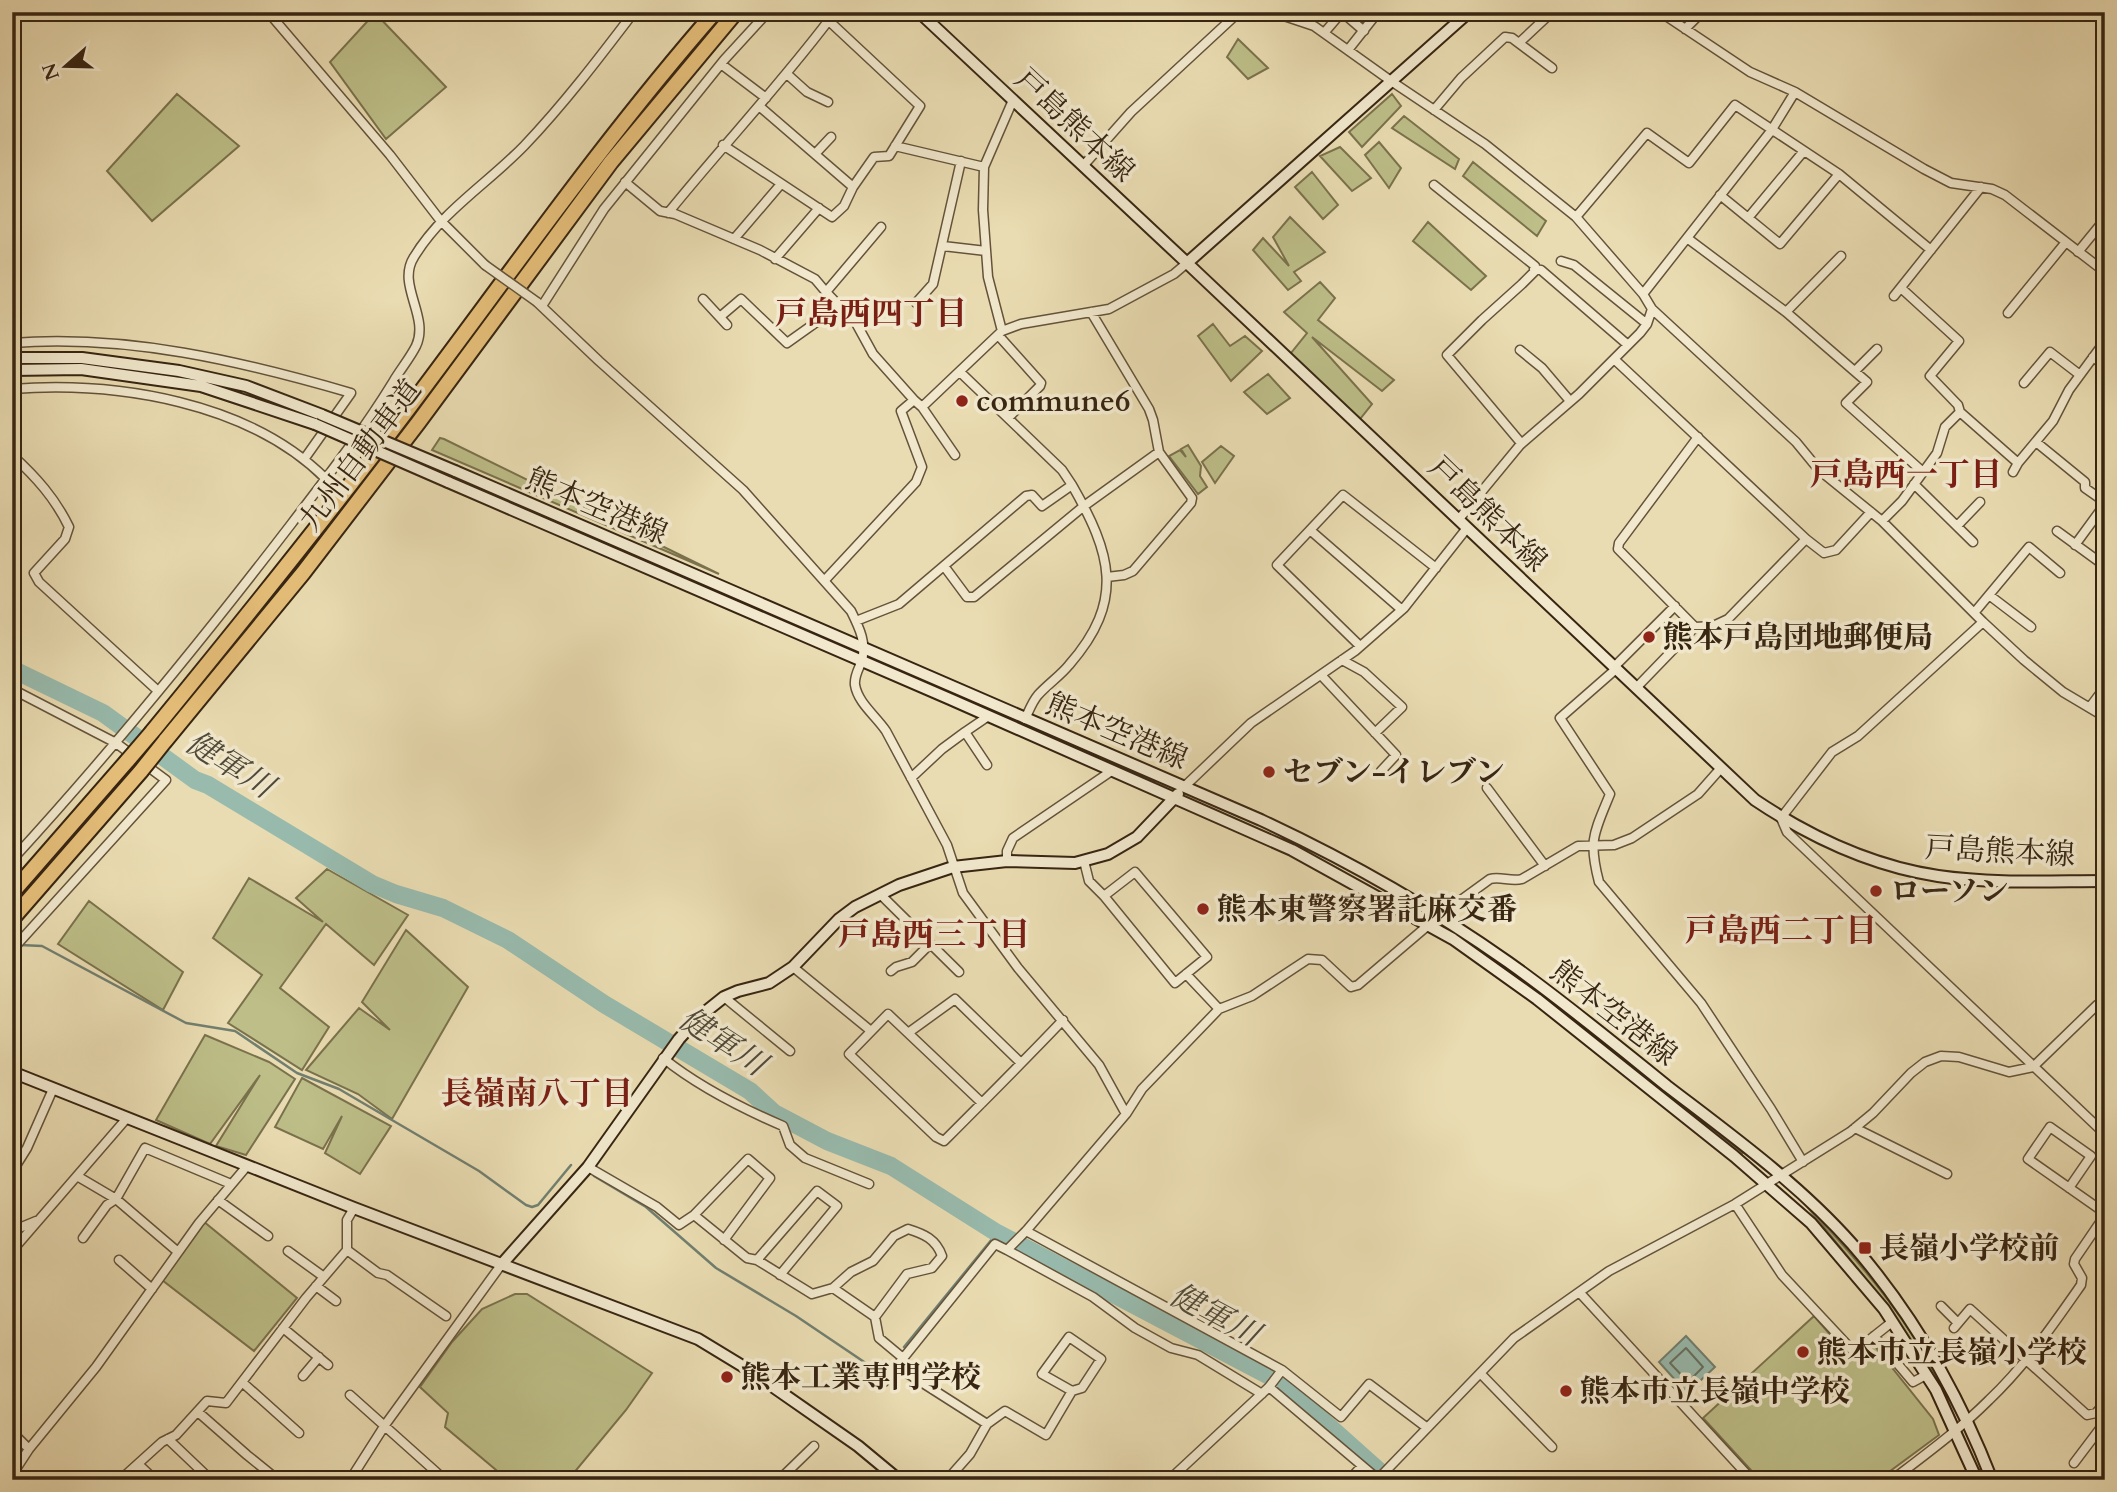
<svg xmlns="http://www.w3.org/2000/svg" width="2117" height="1492" viewBox="0 0 2117 1492" font-family="Cardo,'Noto Serif JP',serif">
<style>
.green{fill:#bdbe88;stroke:#7a724d;stroke-width:2}
.water{fill:#98bbae;stroke:#717f70;stroke-width:2}
.lines{fill:none;stroke-linecap:round;stroke-linejoin:round}
.shore{stroke:#687060;stroke-width:2}
.stream{stroke:#717f70;stroke-width:2.5}
.river{stroke:#98bbae;stroke-width:18}
.street-casing{stroke:#64533a;stroke-width:11}
.secondary-casing{stroke:#372512;stroke-width:14}
.highway-casing{stroke:#372512;stroke-width:18}
.street{stroke:#f1e8cd;stroke-width:8}
.secondary{stroke:#f1e8cd;stroke-width:10}
.highway{stroke:#e5be79;stroke-width:14}
.street-bridge-casing{stroke:#64533a;stroke-width:11;stroke-linecap:butt}
.secondary-bridge-casing{stroke:#372512;stroke-width:14;stroke-linecap:butt}
.highway-bridge-casing{stroke:#372512;stroke-width:18;stroke-linecap:butt}
.street-bridge{stroke:#f1e8cd;stroke-width:8}
.secondary-bridge{stroke:#f1e8cd;stroke-width:10}
.highway-bridge{stroke:#e5be79;stroke-width:14}
.poi-dot{fill:#8f2418;stroke:#f1e8cd;stroke-width:2.5}
.labels{text-anchor:middle;stroke-width:7;stroke-linejoin:round;paint-order:stroke}
.street-label{font-size:30px;fill:#372512;stroke:#f1e8cd}
.poi-label{font-size:30px;font-weight:bold;fill:#372512;stroke:#f1e8cd;text-anchor:start}
.neighbourhood-label{font-size:32px;font-weight:bold;fill:#7a1f14;stroke:#f1e8cd}
.water-label{font-size:32px;font-style:italic;fill:#4f4a39;stroke:#f1e8cd}
</style>
<rect width="100%" height="100%" fill="#eadcb2"/>
<filter id="stains"><feTurbulence type="fractalNoise" baseFrequency=".00286" numOctaves="4"/><feColorMatrix values="0 0 0 0 .2 0 0 0 0 .09 0 0 0 0 .02 0 0 0 .5 -.17"/></filter>
<radialGradient id="worn" r=".72"><stop offset=".6" stop-color="#630" stop-opacity="0"/><stop offset="1" stop-color="#630" stop-opacity=".3"/></radialGradient>
<!-- green -->
<path class="green" d="M375,13L446,87L386,139L330,62Z
M1238,39L1268,68L1248,79L1227,57Z
M177,94L239,146L152,221L107,171Z
M1392,94L1401,106L1362,147L1349,132Z
M1404,116L1459,159L1455,169L1392,128Z
M1379,142L1401,168L1389,188L1365,155Z
M1340,147L1371,178L1352,191L1320,156Z
M1473,162L1546,221L1537,236L1463,176Z
M1312,172L1338,205L1323,219L1295,187Z
M1290,217L1325,252L1294,272L1301,281L1288,290L1253,250L1263,238L1289,266L1273,237Z
M1428,222L1486,276L1471,290L1413,241Z
M1320,282L1335,298L1318,320L1394,380L1382,391L1312,337L1372,404L1360,419L1287,358L1307,333L1284,312Z
M1213,324L1230,346L1245,336L1262,351L1231,381L1198,336Z
M1268,374L1290,398L1267,414L1244,392Z
M440,438L444,439L719,574L432,450Z
M1188,445L1201,466L1200,476L1207,487L1198,494L1169,456L1180,450L1186,457L1181,449Z
M1221,446L1234,456L1215,483L1202,462Z
M892,665L1155,779L1153,784L958,699Z
M327,869L408,915L374,965L326,924L280,988L329,1027L302,1070L228,1023L262,975L213,938L249,878L323,922L296,898Z
M89,901L183,972L163,1010L58,944Z
M406,930L468,987L392,1119L358,1094L306,1070L359,1008L390,1030L362,1002Z
M1461,936L1647,1076L1743,1154L1461,937Z
M205,1035L269,1062L295,1079L246,1155L216,1146L260,1075L210,1144L156,1120Z
M302,1078L391,1126L360,1174L325,1153L342,1116L323,1149L275,1127Z
M1801,1199C1840,1241 1878,1283 1910,1331C1923,1352 1934,1375 1946,1397H1944L1907,1335L1879,1295Z
M203,1221L297,1298L254,1351L162,1280Z
M515,1294H527L652,1373L626,1410L568,1480H508L445,1427L448,1413L420,1387L452,1342L482,1309Z
M1814,1316L1852,1360L1873,1344L1933,1419L1939,1435L1878,1480H1760L1703,1418Z"/>
<!-- water -->
<path class="water" d="M1686,1336L1715,1367L1687,1393L1659,1362Z"/>
<g class="lines">
<!-- shore -->
<path class="shore" d="M1686,1348L1703,1367L1688,1382L1670,1363Z"/>
<!-- stream -->
<path class="stream" d="M20,945L42,946L186,1023L235,1031L297,1073L339,1089L479,1171L526,1205L532,1207L538,1205L571,1165
M594,1176L646,1207L716,1268L796,1316L882,1374
M904,1347L997,1233"/>
<!-- river -->
<path class="river" d="M12,669L103,713L195,780L208,785L372,884L396,894L443,908L508,940L604,1004L750,1091L774,1113L827,1141L891,1166L997,1233L1277,1380L1389,1480"/>
<defs>
<path id="street" d="M268,12L390,155L440,220L485,265
M1272,12L1314,26L1391,81L1485,144L1576,217L1643,294L1652,309L1796,442L1819,470L1882,521L1983,622L2024,660L2063,692L2105,717
M1660,12L1750,72L1795,92L1924,169L1951,183L1992,189L2005,195L2105,272
M1685,29L1702,12
M1324,33L1342,12L1364,31
M1519,43L1552,12
M1348,50L1378,12
M721,64L766,98
M787,74L807,92L828,102
M759,106L853,187
M1434,110L1461,78L1505,37L1512,38L1552,68
M723,145L832,217L844,206L853,187L874,157L889,156L920,106L829,21
M895,146L984,167
M815,154L831,137
M1083,166L1131,112L1239,12
M625,182L660,211L675,214L760,250L815,279L826,292
M1434,185L1535,266L1534,272L1522,284L1482,320L1447,355L1521,443
M1720,195L1780,244L1839,174
M668,213C723,145 783,82 835,12
M1576,217L1647,133L1689,163L1735,105L1839,174L1931,250
M1748,218L1803,152
M881,227L826,292L856,323L873,354L914,400
M1687,238L1786,312L1867,382L1846,403L1923,472
M734,239L781,184
M943,246L986,251
M2078,252L2105,219
M775,259L819,208
M1561,261L1574,265L1647,324
M1534,269L1541,270L1628,345
M1901,288L1959,341L1930,376L1958,405L1960,412
M1643,294L1771,131L1795,92
M1894,296L1981,187
M703,299L727,325
M537,302L599,361L743,490L851,611C859,627 868,645 861,663C858,670 854,677 855,685C858,703 876,716 886,731L947,845L963,893L1018,968L1099,1065L1126,1114
M916,303L933,284L961,161
M542,306L604,209L724,60L768,12
M1091,312L1149,409L1153,420L1159,452L1192,498L1191,503L1133,571L1124,575L1107,577
M1786,312L1841,256
M2008,313L2066,242
M721,316L741,299L787,343L839,306
M1002,331L988,277L983,210L984,167L1013,100
M998,335L1041,383L1040,386L1008,418
M12,343C127,334 241,361 351,393L305,458
M1520,350L1542,368L1570,401
M2093,357L2105,366
M1614,359L1806,539L1824,553L1836,550L1871,512
M1855,371L1877,349
M2024,383L2050,352L2080,375
M12,389C117,381 249,402 326,479
M922,407L955,455
M2036,442L2085,482V488L2105,502
M12,455C36,477 55,498 69,527L65,539L34,573L39,582L158,691
M2018,463L2053,421L2069,390L2105,341
M1914,484L1973,542
M1459,519L1520,445L1579,394L1640,333L1647,324L1652,309
M1882,521L1902,501L1937,453L1945,427L1960,412L2018,463L2013,472
M1957,526L1980,502
M1310,530L1402,610
M2057,531L2105,566
M2075,545L2105,504
M944,566L967,597H974L1084,506L1159,452
M825,580L916,482L922,467L901,411L914,400L922,407L1002,331L1021,324L1109,309L1174,274L1187,263
M1989,595L2031,627
M1974,613L2029,547L2060,573
M856,621L899,604L1026,496L1032,495L1042,506L1072,485L1062,470L960,372
M1983,622L1858,736L1832,752L1781,818L1787,832L2105,1134
M1695,627L1618,549L1619,543L1698,437
M1360,646L1277,565L1343,495L1436,568
M1342,660L1364,672L1402,707L1375,733
M1614,667L1675,606
M1616,669L1560,718L1610,794C1594,833 1588,840 1599,882L1701,1003L1771,1109L1803,1162
M1321,675L1396,755L1381,771
M1636,688L1695,627L1713,626L1728,619L1806,539
M12,689L116,743L166,780L12,950
M2090,707L2105,687
M987,717L965,732L987,765
M1025,719C1029,711 1032,702 1038,695C1048,684 1060,676 1069,665C1126,600 1111,553 1072,485
M911,778L942,749L965,732
M1185,786L1251,723L1355,651L1404,608L1467,528
M1487,788L1545,866
M12,860C111,752 203,639 292,523C327,477 363,431 393,382C400,370 410,358 416,346C430,316 396,285 414,257C442,211 487,184 524,146C564,104 599,58 634,12
M1007,861V851L1013,838L1110,772
M1084,861L1089,881L1104,896L1135,872L1207,957L1175,983L1104,896
M880,894L959,972
M793,967L871,1031
M891,971L896,967L912,962L930,944
M1186,974L1219,1009
M724,997L790,1051
M908,1033L955,999L1021,1063
M663,1058C699,1087 741,1108 783,1126L790,1145L805,1158L869,1184
M982,1103L888,1014L849,1054L936,1137L944,1141C984,1101 1024,1061 1063,1020
M1855,1128L1947,1174
M588,1167L657,1207L679,1225L694,1215L747,1258L757,1260L812,1294L833,1288L851,1272L873,1261L894,1236L908,1229C924,1234 936,1239 942,1256L932,1268L907,1274L875,1317L879,1338L903,1358
M12,1172L27,1148L53,1089
M77,1176L116,1199L178,1252
M2069,1188L2091,1156L2050,1127L2028,1159L2105,1213
M218,1200L268,1236
M1735,1204L1782,1275L1854,1352L1892,1322
M694,1215L748,1159L770,1178L724,1240
M12,1231L36,1221
M1026,1231L1282,1370L1341,1417L1369,1384L1426,1427
M83,1238L107,1205L116,1199L145,1148L231,1184
M347,1250L378,1273L387,1275L446,1316
M1007,1250L1093,1297L1135,1328L1171,1348L1198,1355L1262,1394
M12,1251L127,1118
M288,1251L324,1277
M119,1260L152,1289
M757,1260L817,1191L837,1206L780,1275
M316,1286L336,1301
M833,1288L875,1317
M1580,1293L1752,1480
M1941,1306L1958,1323
M283,1328L328,1365
M1954,1328L1970,1309L2087,1415L2096,1413L2105,1403
M12,1329L13,1328
M1874,1336L1913,1382L1926,1375
M896,1366L987,1424
M1481,1374L1552,1447
M303,1376L319,1357
M242,1382L299,1433
M884,1382L995,1244L1007,1250L1026,1231L1126,1114L1142,1089L1219,1009L1252,996L1308,959L1322,960L1351,987L1358,985L1439,916L1490,879C1500,876 1511,882 1522,879L1578,846L1614,845L1632,838L1698,794L1721,768
M1269,1387L1379,1480
M350,1395L445,1480
M198,1412L247,1455L278,1480
M12,1432L29,1449
M168,1439L211,1480
M2074,1463L2105,1422
M138,1464L155,1480
M1179,1471L1190,1480
M12,1475L29,1449L96,1367L199,1223L247,1166
M1378,1479L1514,1338L1609,1271L1735,1204L1850,1132L1873,1113L1911,1073L1925,1062L1941,1056L1959,1057L2009,1072L2033,1067L2097,1005L2105,1001
M120,1480L162,1442L176,1435L207,1401L226,1403L306,1298L347,1250V1220L354,1208
M350,1480L385,1425L501,1265
M779,1480L814,1446
M947,1480L970,1454L987,1424L1005,1411L1046,1435L1072,1391L1082,1388L1101,1359L1069,1337L1042,1374L1072,1391
M1169,1480L1269,1387L1282,1370
M1349,1480L1362,1466
M1892,1480C1926,1454 1959,1430 1989,1400C2025,1366 2053,1325 2081,1285L2082,1278L2074,1264L2075,1259L2105,1215"/>
<path id="secondary" d="M919,12L1187,263L1755,800C1810,837 1873,866 1938,876C1993,884 2050,881 2105,881
M1187,263L1469,12
M12,358H82L179,371L246,386L322,415
M12,370L81,369L201,386L315,424
M455,471L1261,820C1347,860 1430,907 1508,962C1563,1001 1615,1044 1667,1086C1731,1135 1799,1184 1852,1244C1912,1313 1959,1395 1992,1480
M448,482L950,699L1292,850L1453,939L1537,999L1734,1156L1811,1223L1884,1309L1936,1390L1977,1480
M12,1072L354,1208L698,1339L749,1370L858,1446L899,1480
M501,1265L588,1167L679,1039L699,1017L724,997L738,991L769,983L793,967L839,919L855,907L899,885L953,867L1007,861L1075,863L1108,854L1137,837L1178,794"/>
<path id="highway" d="M152,732C238,627 323,522 405,413C507,278 603,140 715,12
M165,741L303,573L418,423L611,162L736,12
M12,893L128,760
M12,919L141,771"/>
</defs>
<!-- street casing -->
<use href="#street" class="street-casing"/>
<!-- secondary casing -->
<use href="#secondary" class="secondary-casing"/>
<!-- highway casing -->
<use href="#highway" class="highway-casing"/>
<!-- street -->
<use href="#street" class="street"/>
<!-- secondary -->
<use href="#secondary" class="secondary"/>
<!-- highway -->
<use href="#highway" class="highway"/>
<defs>
<path id="street-bridge" d="M485,265L537,302"/>
<path id="secondary-bridge" d="M322,415L455,471
M315,424L448,482"/>
<path id="highway-bridge" d="M128,760L152,732
M141,771L165,741"/>
</defs>
<!-- street-bridge casing -->
<use href="#street-bridge" class="street-bridge-casing"/>
<!-- secondary-bridge casing -->
<use href="#secondary-bridge" class="secondary-bridge-casing"/>
<!-- highway-bridge casing -->
<use href="#highway-bridge" class="highway-bridge-casing"/>
<!-- street-bridge -->
<use href="#street-bridge" class="street-bridge"/>
<!-- secondary-bridge -->
<use href="#secondary-bridge" class="secondary-bridge"/>
<!-- highway-bridge -->
<use href="#highway-bridge" class="highway-bridge"/>
</g>
<!-- markers -->
<g class="poi-dot">
<circle cx="962" cy="401" r="7"/>
<circle cx="1649" cy="637" r="7"/>
<circle cx="1269" cy="772" r="7"/>
<circle cx="1876" cy="891" r="7"/>
<circle cx="1203" cy="909" r="7"/>
<rect x="1858" y="1241" width="14" height="14" rx="3.5"/>
<circle cx="1803" cy="1352" r="7"/>
<circle cx="727" cy="1377" r="7"/>
<circle cx="1566" cy="1391" r="7"/>
</g>
<g class="labels">
<!-- street labels -->
<g class="street-label">
<text transform="translate(1075 125) rotate(43)" y="10">戸島熊本線</text>
<text transform="translate(360 455) rotate(-53)" y="10">九州自動車道</text>
<text transform="translate(597 506) rotate(23)" y="10">熊本空港線</text>
<text transform="translate(1488 514) rotate(44)" y="10">戸島熊本線</text>
<text transform="translate(1117 731) rotate(23)" y="10">熊本空港線</text>
<text transform="translate(2000 851) rotate(3)" y="10">戸島熊本線</text>
<text transform="translate(1614 1013) rotate(38)" y="10">熊本空港線</text>
</g>
<!-- poi labels -->
<g class="poi-label">
<text x="976" y="411">commune6</text>
<text x="1663" y="647">熊本戸島団地郵便局</text>
<text x="1283" y="782">セブン-イレブン</text>
<text x="1890" y="901">ローソン</text>
<text x="1217" y="919">熊本東警察署託麻交番</text>
<text x="1879" y="1258">長嶺小学校前</text>
<text x="1817" y="1362">熊本市立長嶺小学校</text>
<text x="741" y="1387">熊本工業専門学校</text>
<text x="1580" y="1401">熊本市立長嶺中学校</text>
</g>
<!-- neighbourhood labels -->
<g class="neighbourhood-label">
<text x="871" y="324">戸島西四丁目</text>
<text x="1906" y="485">戸島西一丁目</text>
<text x="1781" y="941">戸島西二丁目</text>
<text x="934" y="945">戸島西三丁目</text>
<text x="537" y="1104">長嶺南八丁目</text>
</g>
<!-- water labels -->
<g class="water-label">
<text transform="translate(230 764) rotate(32)" y="11">健軍川</text>
<text transform="translate(723 1041) rotate(33)" y="11">健軍川</text>
<text transform="translate(1215 1314) rotate(28)" y="11">健軍川</text>
</g>
</g>
<!-- margin -->
<rect width="2117" height="1492" fill="none" stroke="#eadcb2" stroke-width="42"/>
<rect x="14" y="14" width="2089" height="1464" fill="none" stroke="#372512" stroke-width="3.5"/>
<rect x="21" y="21" width="2075" height="1450" fill="none" stroke="#372512" stroke-width="2"/>
<!-- north arrow -->
<g transform="translate(66 66) rotate(250)" stroke="#f1e8cd" stroke-width="5" paint-order="stroke">
<path d="M0-5L12 26L0 18L-12 26Z" fill="#372512"/>
<text y="-10" font-size="19" font-weight="bold" text-anchor="middle" fill="#372512">N</text>
</g>
<rect width="100%" height="100%" filter="url(#stains)"/>
<rect width="100%" height="100%" fill="url(#worn)"/>
</svg>
